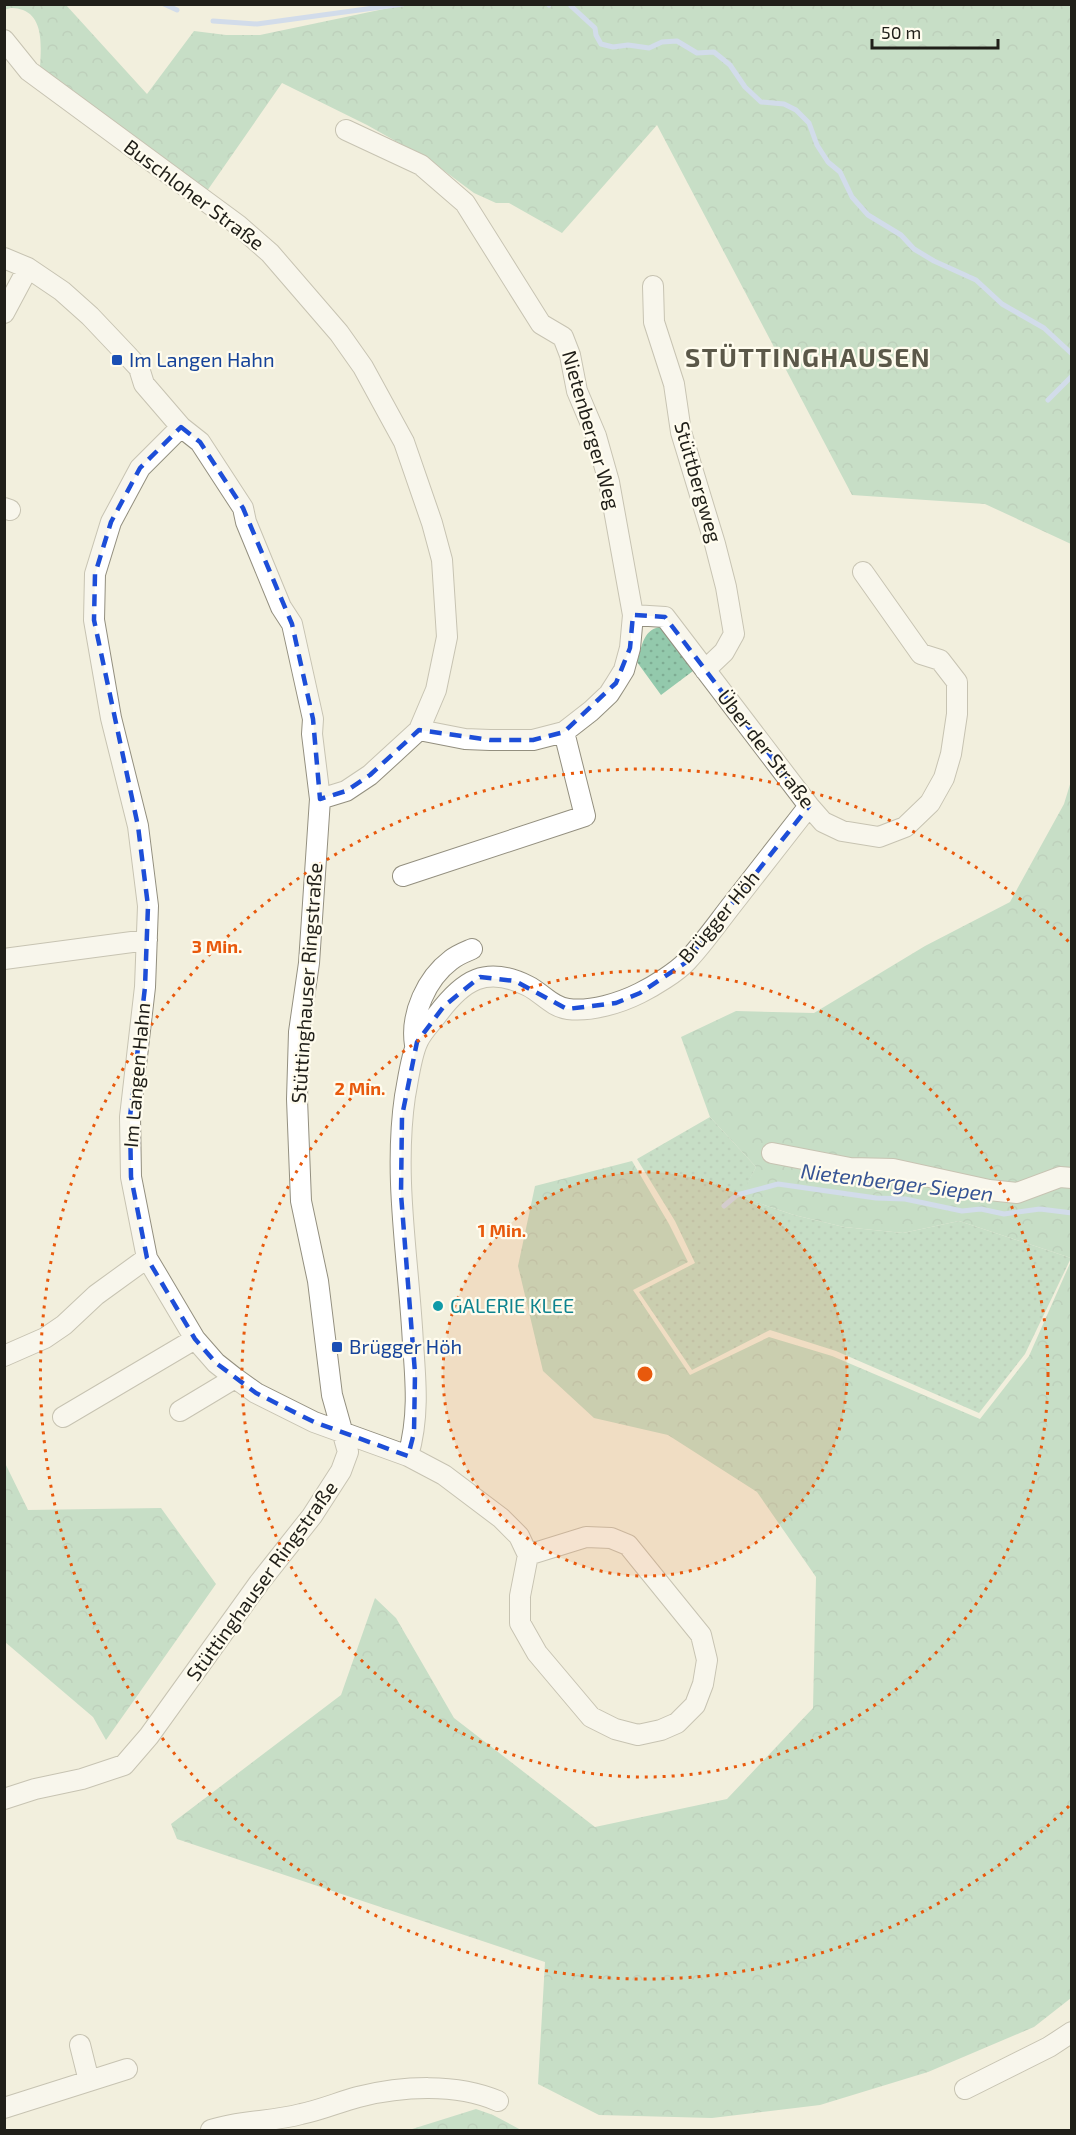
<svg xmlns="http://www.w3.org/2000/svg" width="1076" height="2135" viewBox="0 0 1076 2135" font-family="'Exo 2',sans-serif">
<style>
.grass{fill:url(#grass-dots)}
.forest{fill:url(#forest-crowns)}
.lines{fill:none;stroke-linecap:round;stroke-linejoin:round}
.stream{stroke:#abc6fb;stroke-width:5}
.minor-casing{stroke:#938f7f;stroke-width:22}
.minor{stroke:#fff;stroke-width:20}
.marked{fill:none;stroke:#1d4ed8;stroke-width:4.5;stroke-dasharray:12 8;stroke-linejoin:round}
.ring{fill:none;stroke:#e8590c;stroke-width:3;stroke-dasharray:3 6}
.transit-dot{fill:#1a4fb4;stroke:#fffcee;stroke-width:2}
.culture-dot{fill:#0f9aa8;stroke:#fffcee;stroke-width:2}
.labels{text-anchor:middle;stroke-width:4.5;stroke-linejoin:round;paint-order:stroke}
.street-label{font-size:20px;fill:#201f19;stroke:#fffcee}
.transit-label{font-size:20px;fill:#164399;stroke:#fffcee;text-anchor:start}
.culture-label{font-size:20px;fill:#0d838f;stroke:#fffcee;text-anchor:start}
.water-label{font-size:21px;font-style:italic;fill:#375494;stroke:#fffcee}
.district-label{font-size:26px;font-weight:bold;letter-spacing:1.5px;fill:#5b5849;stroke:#fffcee}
.centre{fill:#e8590c;stroke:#fffcee;stroke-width:3}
.ring-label{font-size:18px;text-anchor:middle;font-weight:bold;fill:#e8590c;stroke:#fffcee;stroke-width:4.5;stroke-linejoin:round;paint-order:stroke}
</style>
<defs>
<pattern id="grass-dots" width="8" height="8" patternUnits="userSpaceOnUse" patternTransform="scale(1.5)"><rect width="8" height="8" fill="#93c9ac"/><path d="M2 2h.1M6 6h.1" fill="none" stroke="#7eac93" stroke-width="1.8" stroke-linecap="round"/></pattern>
<pattern id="forest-crowns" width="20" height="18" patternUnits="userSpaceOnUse" patternTransform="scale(1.5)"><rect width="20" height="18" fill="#93c9ac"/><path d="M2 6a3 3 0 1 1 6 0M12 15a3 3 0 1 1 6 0" fill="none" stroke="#7eac93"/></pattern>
</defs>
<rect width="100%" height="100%" fill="#f2efdd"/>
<!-- grass -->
<path class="grass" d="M659,627L663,628L697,668L661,695L637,662C642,648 642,631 659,627Z
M710,1117L756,1167L741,1197L794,1215L844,1227L903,1233L959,1221L1071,1258L1025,1354L979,1413L836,1351L770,1330L692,1370L639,1292L695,1263L675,1221L637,1159Z"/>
<!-- forest -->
<path class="forest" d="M4,5H66L147,94L194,31L226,35H260L403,5H1071V544L985,504L852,495L657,125L562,233L509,203H496L474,193L431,161L367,125L282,83L207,191L40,67C41,48 44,18 23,10C16,8 11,7 5,10Z
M1071,781V1258L959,1221L903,1233L844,1227L794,1215L740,1197L756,1167L710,1117L681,1037L736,1011L814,1013L925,946L1010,902L1064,804Z
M632,1161L669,1224L688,1262L633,1290L690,1375L769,1337L832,1356L980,1419L1029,1356L1071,1261V1998L1034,2027L928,2072L820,2105L712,2118L599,2115L538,2084L545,1962L177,1839L171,1824L341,1695L375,1598L396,1618L454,1718L595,1827L727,1799L813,1708L816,1577L757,1492L668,1435L594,1418L543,1371L518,1266L535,1186Z
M4,1461L28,1510L161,1508L216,1584L106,1740L93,1717L5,1642Z
M476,2109L493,2115L521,2130H409Z"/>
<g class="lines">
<!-- stream -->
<path class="stream" d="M164,4L177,10
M548,4L549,5
M571,6L595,28L596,35L601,44L613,47L628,45L649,48L662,42L677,41L697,53L714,52L730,65L745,87L761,102L784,104L796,110L809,123L817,145L828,162L840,172L852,197L868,215L901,235L914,249L934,261L976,280L1002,304L1044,328L1072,354
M213,21L257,24L403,4
M1048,400L1072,376
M724,1206L737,1195L778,1184L876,1198L905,1199L962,1211L981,1209L1004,1214L1040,1209L1072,1213"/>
<defs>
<path id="minor" d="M4,40L29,71L238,225L270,253L339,333L363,367L404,442L432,523L442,560L447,637L436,690L419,730L370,775L346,791L320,799
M346,130L421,165L465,203L541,324L563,337L570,355L577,391L596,436L609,482L633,615L630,648L624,670L616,683L609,694L591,711L564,732L533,740H490L465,739L419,730
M4,258L28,268L62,291L90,316L126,354L139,368L144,384L181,427L200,442L243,508L246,522L281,607L292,624L313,719L312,734L320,799L309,963L299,1032L297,1099L301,1201L318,1281L332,1395L348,1452L341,1471L312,1516L259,1583L149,1736L124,1765L82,1779L35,1789L4,1799
M653,286L654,322L674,384L681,432L715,544L726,587L734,634L724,652L705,670
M4,313L28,268
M181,427L140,468L111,522L95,574L94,620L111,718L138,826L148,906L145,987L130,1117L131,1177L147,1258L195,1339L216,1363L235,1378L256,1393L314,1422L408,1456L444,1475L501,1518L519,1536L528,1555L586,1537L611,1538L628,1545L701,1635L707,1660L703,1684L695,1705L677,1723L661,1730L638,1735L615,1729L591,1717L537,1653L520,1623V1596L528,1555
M4,508L10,510
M633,615L665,617L809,806L823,822L842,831L879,837L905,827L930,803L944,778L951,754L957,714V682L940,660L921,654L863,572
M403,876L585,816L564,732
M4,959L147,940
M415,1045C410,1014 427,978 451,960C457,955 465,952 472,949
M772,1153L850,1168L893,1169L989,1190L1017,1193L1060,1177L1072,1178
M4,1356L45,1338L64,1325L96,1295L147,1258
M180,1411L235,1378
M63,1417L195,1339
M408,1456C419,1418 416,1383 413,1344C409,1262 393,1178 405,1096C408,1081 411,1055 418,1041C422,1032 431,1023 437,1015C463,980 486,965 528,986C542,993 552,1007 568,1009C591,1012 620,1003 640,993C654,986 677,972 687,961C703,944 717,924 731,906C757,873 783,839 809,806
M80,2045L89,2081
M965,2089L1049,2047L1072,2032
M4,2108L127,2069
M211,2130C241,2120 272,2122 301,2114C321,2110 339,2102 358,2097C402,2086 456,2083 498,2101"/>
</defs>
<!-- minor casing -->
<use href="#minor" class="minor-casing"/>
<!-- minor -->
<use href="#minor" class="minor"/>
</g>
<!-- marked area -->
<path d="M0 0H1076V2135H0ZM181,427L200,442L243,508L292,624L313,719L320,799L346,791L370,775L419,730L490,740H533L564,732L616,683L630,648L633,615L665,617L809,806L685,963L640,993L616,1003L567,1009L515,981L480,977L444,1006L417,1042L402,1116L401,1194L415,1373L414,1433L408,1456L314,1422L256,1393L216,1363L195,1339L147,1258L131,1177L130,1117L145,987L148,906L138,826L94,620L95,574L111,522L140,468Z" fill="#f2efdd" fill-opacity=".55" fill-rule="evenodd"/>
<path class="marked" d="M181,427L200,442L243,508L292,624L313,719L320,799L346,791L370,775L419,730L490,740H533L564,732L616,683L630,648L633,615L665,617L809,806L685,963L640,993L616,1003L567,1009L515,981L480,977L444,1006L417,1042L402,1116L401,1194L415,1373L414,1433L408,1456L314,1422L256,1393L216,1363L195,1339L147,1258L131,1177L130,1117L145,987L148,906L138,826L94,620L95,574L111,522L140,468Z"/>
<!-- distance rings -->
<circle cx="645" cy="1374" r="202" fill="#e8590c" fill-opacity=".12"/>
<g class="ring">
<circle cx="645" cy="1374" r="202"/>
<circle cx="645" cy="1374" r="403"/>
<path d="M1069 1806A605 605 0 1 1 1069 942"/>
</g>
<!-- markers -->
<g class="transit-dot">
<rect x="111" y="354" width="12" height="12" rx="3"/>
<rect x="331" y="1341" width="12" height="12" rx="3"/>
</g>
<circle class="culture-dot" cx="438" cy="1306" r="6"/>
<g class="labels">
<!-- street labels -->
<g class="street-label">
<text transform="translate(194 195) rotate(37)" y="7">Buschloher Straße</text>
<text transform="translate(591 430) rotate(74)" y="7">Nietenberger Weg</text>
<text transform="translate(698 482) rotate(74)" y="7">Stüttbergweg</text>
<text transform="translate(766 749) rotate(52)" y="7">Über der Straße</text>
<text transform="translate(719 917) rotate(-50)" y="7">Brügger Höh</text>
<text transform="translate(307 983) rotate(-86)" y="7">Stüttinghauser Ringstraße</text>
<text transform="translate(137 1075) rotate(-85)" y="7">Im Langen Hahn</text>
<text transform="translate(262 1581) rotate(-54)" y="7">Stüttinghauser Ringstraße</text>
</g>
<!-- transit labels -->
<g class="transit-label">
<text x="129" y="367">Im Langen Hahn</text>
<text x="349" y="1354">Brügger Höh</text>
</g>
<!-- culture labels -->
<g class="culture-label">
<text x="450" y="1313">GALERIE KLEE</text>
</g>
<!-- water labels -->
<g class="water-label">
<text transform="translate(897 1183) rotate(7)" y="7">Nietenberger Siepen</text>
</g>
<!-- district labels -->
<g class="district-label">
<text x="808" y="367">STÜTTINGHAUSEN</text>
</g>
</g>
<circle cx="645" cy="1374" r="9" class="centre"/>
<g class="ring-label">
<text x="217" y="953">3 Min.</text>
<text x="360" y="1095">2 Min.</text>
<text x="502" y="1237">1 Min.</text>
</g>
<!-- border -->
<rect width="1076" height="2135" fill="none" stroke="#201f19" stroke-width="12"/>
<!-- scale -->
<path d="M872 39v9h126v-9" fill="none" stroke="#201f19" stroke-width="3"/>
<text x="881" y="39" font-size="18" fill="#201f19" stroke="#fffcee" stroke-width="4.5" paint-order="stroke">50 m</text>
</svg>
